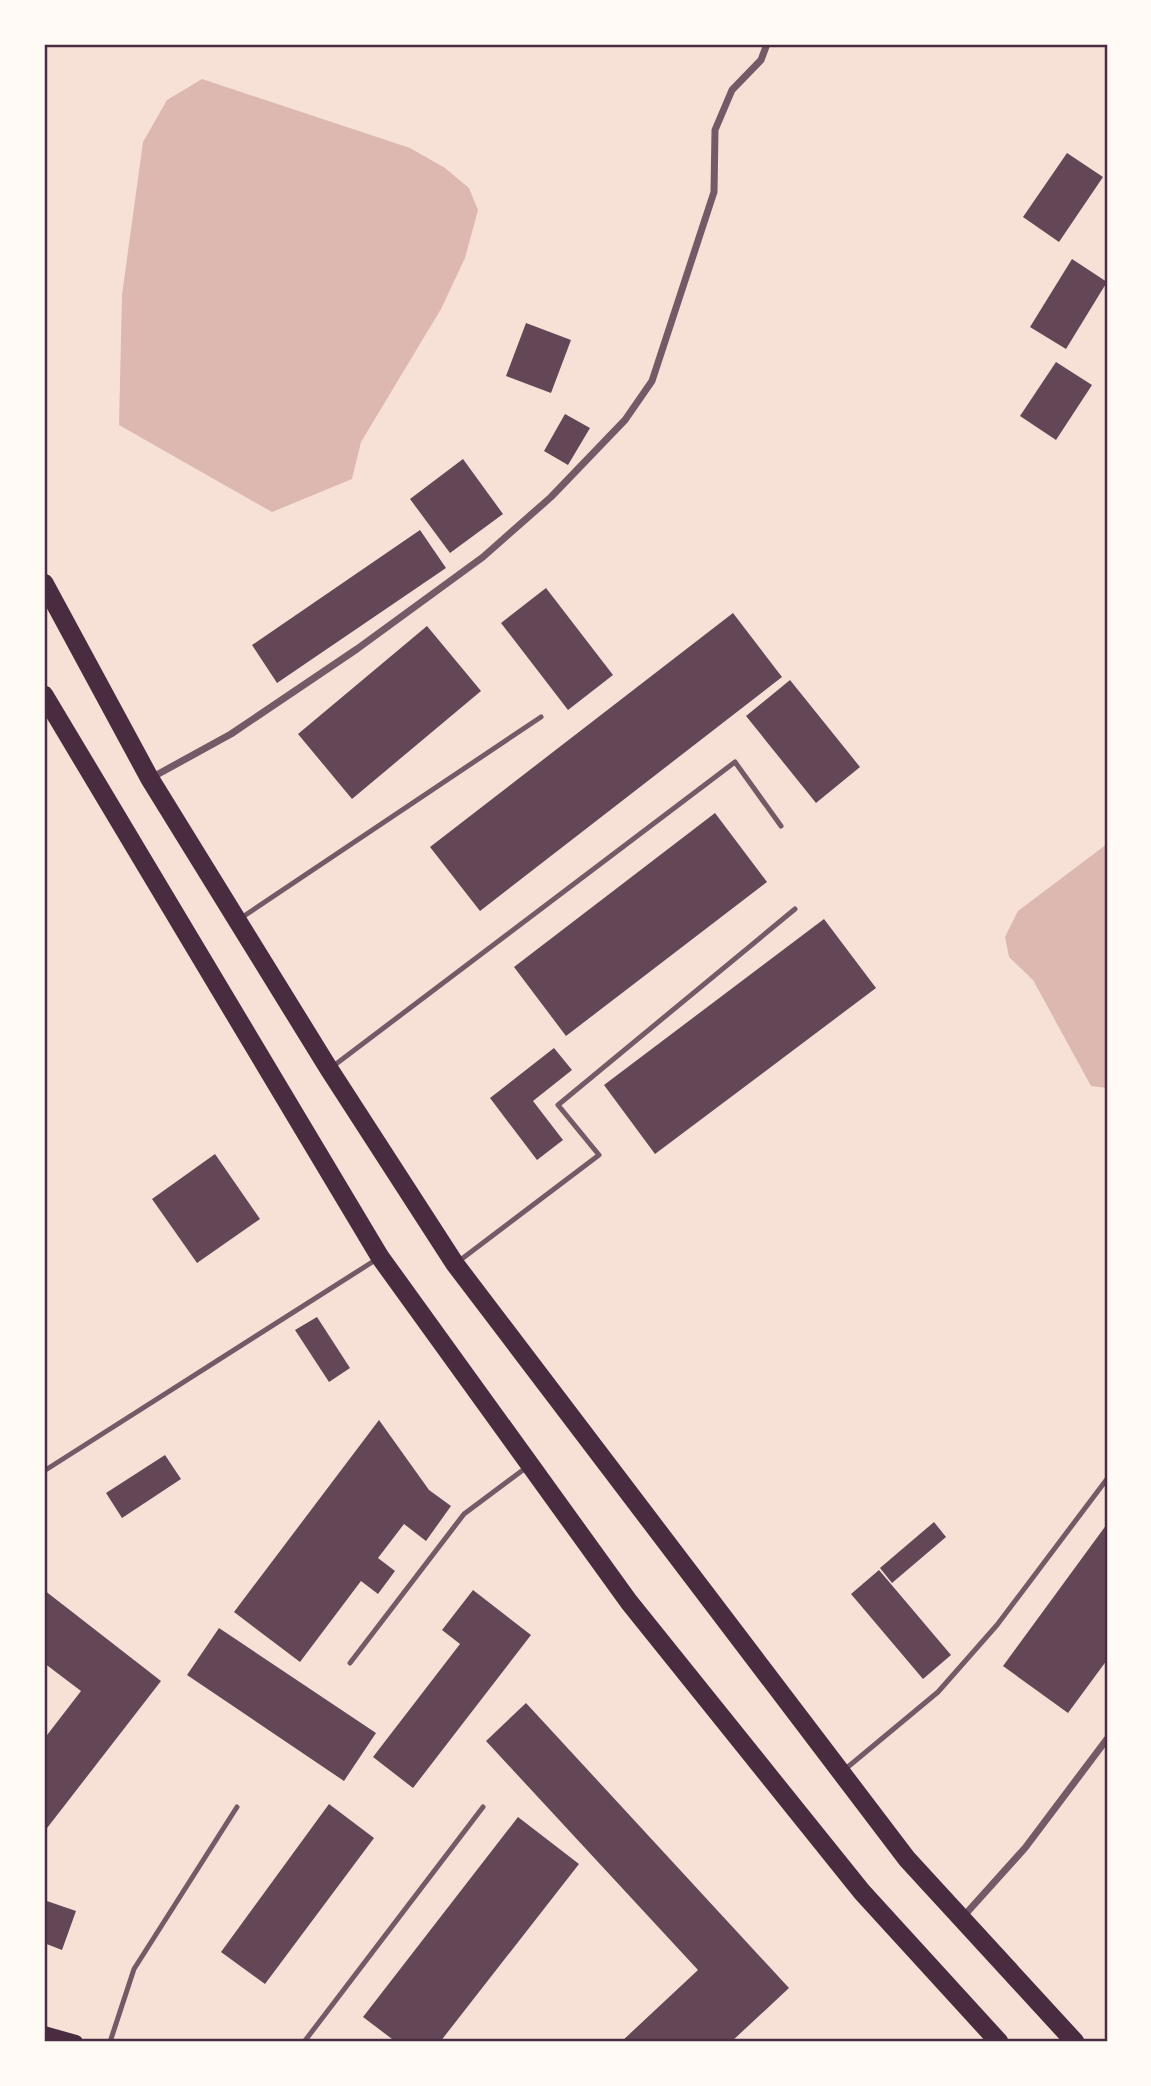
<svg xmlns="http://www.w3.org/2000/svg" width="1151" height="2086" viewBox="0 0 1151 2086" font-family="'Work Sans',sans-serif">
<style>
.water{fill:#dcb8b0}
.building{fill:#644757}
.lines{fill:none;stroke-linecap:round;stroke-linejoin:round}
.service{stroke:#755966;stroke-width:5}
.minor{stroke:#755966;stroke-width:7}
.secondary{stroke:#4a2c40;stroke-width:14}
.trunk{stroke:#4a2c40;stroke-width:19}
.neatline{fill:none;stroke:#4a2c40;stroke-width:2.5}
</style>
<rect width="100%" height="100%" fill="#f7e1d7"/>
<!-- water -->
<path class="water" d="M202,79L410,148L445,168L469,188L478,210L465,258L441,309L361,442L352,479L272,512L119,425L122,295L143,142L167,100Z
M1107,844V1088L1091,1086L1033,980L1009,957L1005,937L1018,911Z"/>
<!-- building -->
<path class="building" d="M1067,153L1103,177L1059,242L1023,217Z
M1072,259L1107,282L1066,349L1030,327Z
M526,323L571,340L551,393L506,376Z
M1056,362L1092,385L1056,440L1020,416Z
M565,414L590,428L568,465L544,451Z
M463,459L503,514L450,553L410,499Z
M420,530L446,568L277,683L252,645Z
M546,588L613,675L568,710L501,623Z
M733,613L782,677L480,911L430,847Z
M427,626L481,691L352,799L298,734Z
M790,680L860,767L816,803L746,716Z
M715,813L767,882L566,1036L514,967Z
M824,919L876,988L655,1154L604,1085Z
M554,1048L572,1070L533,1101L563,1140L537,1160L490,1098Z
M215,1154L260,1219L197,1263L152,1199Z
M317,1317L350,1368L329,1382L295,1330Z
M379,1420L429,1490L451,1506L426,1541L404,1524L378,1558L395,1571L378,1594L361,1581L300,1662L234,1612Z
M165,1455L181,1479L122,1518L106,1493Z
M934,1522L946,1537L892,1583L880,1568Z
M1107,1524V1660L1068,1713L1003,1666Z
M879,1570L951,1655L923,1679L851,1594Z
M44,1590L161,1681L44,1832V1739L81,1691L44,1663Z
M473,1590L531,1635L413,1788L373,1757L460,1644L442,1630Z
M219,1628L376,1733L344,1781L187,1675Z
M526,1703L789,1988L731,2042H621L698,1970L486,1741Z
M329,1804L374,1838L265,1984L221,1952Z
M518,1817L579,1864L440,2042H396L363,2017Z
M44,1900L76,1911L62,1950L44,1943Z"/>
<g class="lines">
<!-- service -->
<path class="service" d="M241,918L541,717
M332,1067L735,762L781,826
M459,1261L599,1155L558,1105L795,909
M44,1471L377,1259
M350,1663L464,1514L527,1467
M843,1771L938,1692L997,1625L1107,1479
M110,2042L134,1969L237,1807
M304,2042L483,1807"/>
<!-- minor -->
<path class="minor" d="M151,778L231,734L357,649L483,557L551,497L625,420L652,381L714,192L715,130L732,90L761,60L767,44
M962,1918L1025,1848L1107,1739"/>
<!-- secondary -->
<path class="secondary" d="M44,2033L76,2042"/>
<!-- trunk -->
<path class="trunk" d="M44,583L150,779L329,1069L455,1264L907,1859L1075,2042
M44,695L380,1257L629,1602L862,1892L999,2042"/>
</g>
<!-- border -->
<rect width="1151" height="2086" fill="none" stroke="#fffaf5" stroke-width="91"/>
<rect x="46" y="46" width="1060" height="1994" class="neatline"/>
</svg>
